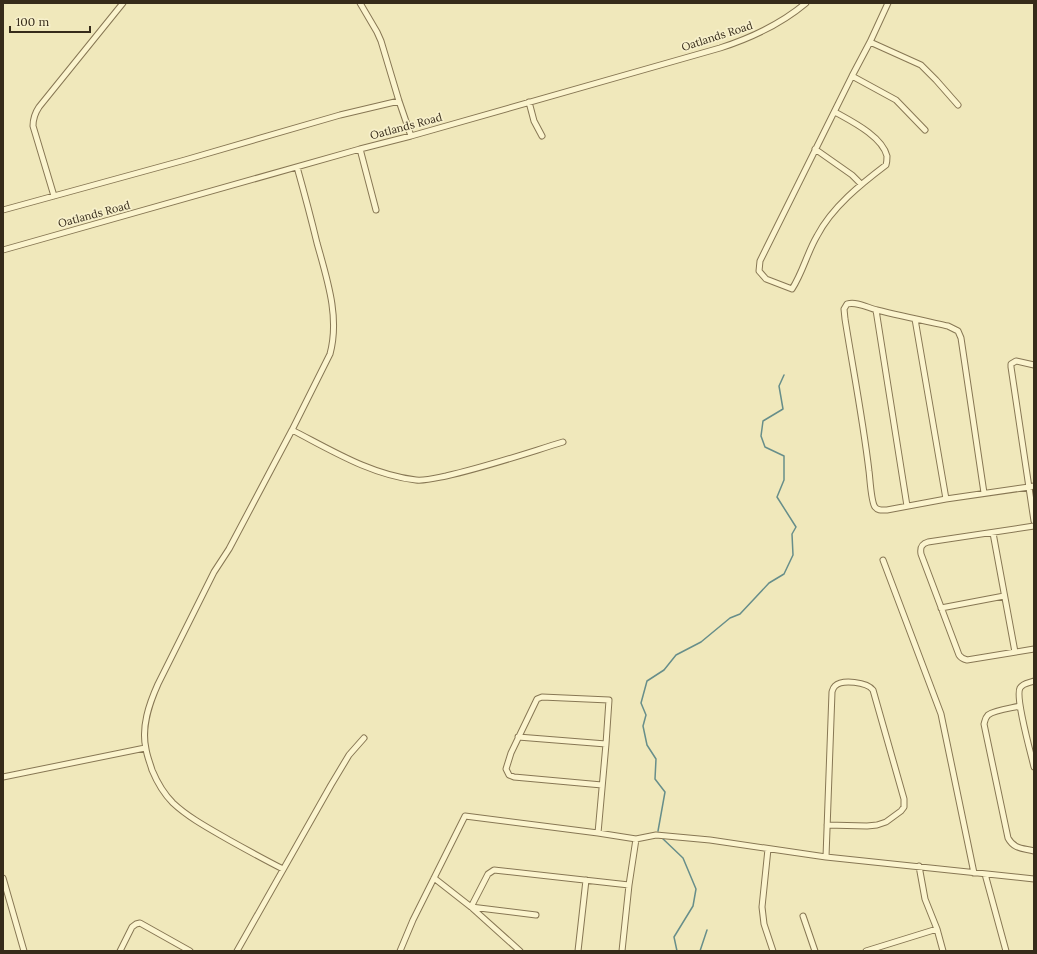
<svg xmlns="http://www.w3.org/2000/svg" width="1037" height="954" viewBox="0 0 1037 954" font-family="Lora,serif">
<style>
.lines{fill:none;stroke-linecap:round;stroke-linejoin:round}
.stream{stroke:#678e8a;stroke-width:1.5}
.minor-casing{stroke:#877754;stroke-width:7}
.minor{stroke:#fbf4ce;stroke-width:5}
.labels{text-anchor:middle;stroke-width:3.5;stroke-linejoin:round;paint-order:stroke}
.street-label{font-size:11px;fill:#362b1a;stroke:#f7f0cb}
</style>
<rect width="100%" height="100%" fill="#f0e8bb"/>
<g class="lines">
<!-- stream -->
<path class="stream" d="M658,831L665,792L655,779L656,759L647,745L643,726L646,715L641,703L647,681L664,670L676,655L701,642L730,618L740,614L769,583L784,574L793,555L792,534L796,527L777,497L784,480V456L765,447L761,436L763,421L783,409L779,386L784,375
M661,837L683,858L696,889L693,906L674,937L677,951
M700,951L707,930"/>
<defs>
<path id="minor" d="M360,3L377,32L381,41L399,101L411,136
M870,42L921,65L936,80L958,105
M852,76L896,100L925,130
M529,102L534,121L542,136
M835,112C851,121 882,136 887,156C887,159 887,162 886,165C861,184 832,207 817,236C807,253 803,272 792,289L766,279L759,271L760,261L852,76L870,42L888,3
M360,149L376,210
M815,149L852,175L861,184
M54,196L33,126C33,118 35,113 39,107L123,3
M3,210L185,160L340,115L399,101
M3,250L360,149L411,136L720,48C751,38 781,24 806,3
M876,310L907,506
M915,319L946,499
M1034,365L1016,361L1011,364V367L1034,521
M292,430C331,450 371,475 416,480C425,481 436,478 446,476C486,467 524,454 563,442
M984,493L961,338L958,331L948,326C925,321 901,316 877,310C868,308 857,301 847,304L844,309L845,319C853,369 863,420 869,471C870,478 871,502 875,507C878,511 882,510 887,510L946,499L1029,487L1034,486
M1034,526L928,542C921,544 920,548 921,554L959,655C961,658 963,659 967,660L1034,649
M993,533L1015,652
M883,560L941,714L974,873
M941,608L1004,596
M1034,681C1029,683 1023,683 1020,688C1015,697 1031,754 1034,767
M1020,706C1012,708 994,710 988,715C985,718 985,721 984,724L1008,838C1014,849 1022,848 1034,851
M518,737L606,744
M3,777L145,748
M598,833L606,744L609,700L542,697L537,699L511,753L506,769L509,775L514,777L602,785
M768,849L762,907L764,924L773,951
M826,857L832,692C833,689 833,688 835,686C842,679 867,682 873,690L904,799V807L901,811L886,822L877,825L867,826L827,825
M919,866L925,899L937,929L943,951
M283,869C265,860 247,850 229,840C210,829 189,818 173,803C164,794 157,782 152,770C150,763 147,756 146,749C141,727 149,704 158,684L214,572L229,549L292,430L330,354C340,317 327,279 317,243C311,218 304,192 297,167
M985,874L1006,951
M3,878L24,951
M434,878L471,907L520,951
M536,915L471,907L488,874L494,870L629,885
M803,916L815,951
M120,951L132,927L136,924L140,923L190,951
M237,951L331,785L349,755L364,738
M400,951L413,920L465,816L598,833L636,839L656,835L710,840L826,857L1034,879
M578,951L586,880
M622,951L629,885L636,839
M866,951L937,929"/>
</defs>
<!-- minor casing -->
<use href="#minor" class="minor-casing"/>
<!-- minor -->
<use href="#minor" class="minor"/>
</g>
<g class="labels">
<!-- street labels -->
<g class="street-label">
<text transform="translate(717 36) rotate(-18)" y="4">Oatlands Road</text>
<text transform="translate(406 126) rotate(-15)" y="4">Oatlands Road</text>
<text transform="translate(94 214) rotate(-15)" y="4">Oatlands Road</text>
</g>
</g>
<!-- border -->
<rect width="1037" height="954" fill="none" stroke="#362b1a" stroke-width="8"/>
<!-- scale -->
<path d="M10 26v6h80v-6" fill="none" stroke="#362b1a" stroke-width="2"/>
<text x="16" y="26" font-size="12" fill="#362b1a" stroke="#f7f0cb" stroke-width="3" paint-order="stroke">100 m</text>
</svg>
